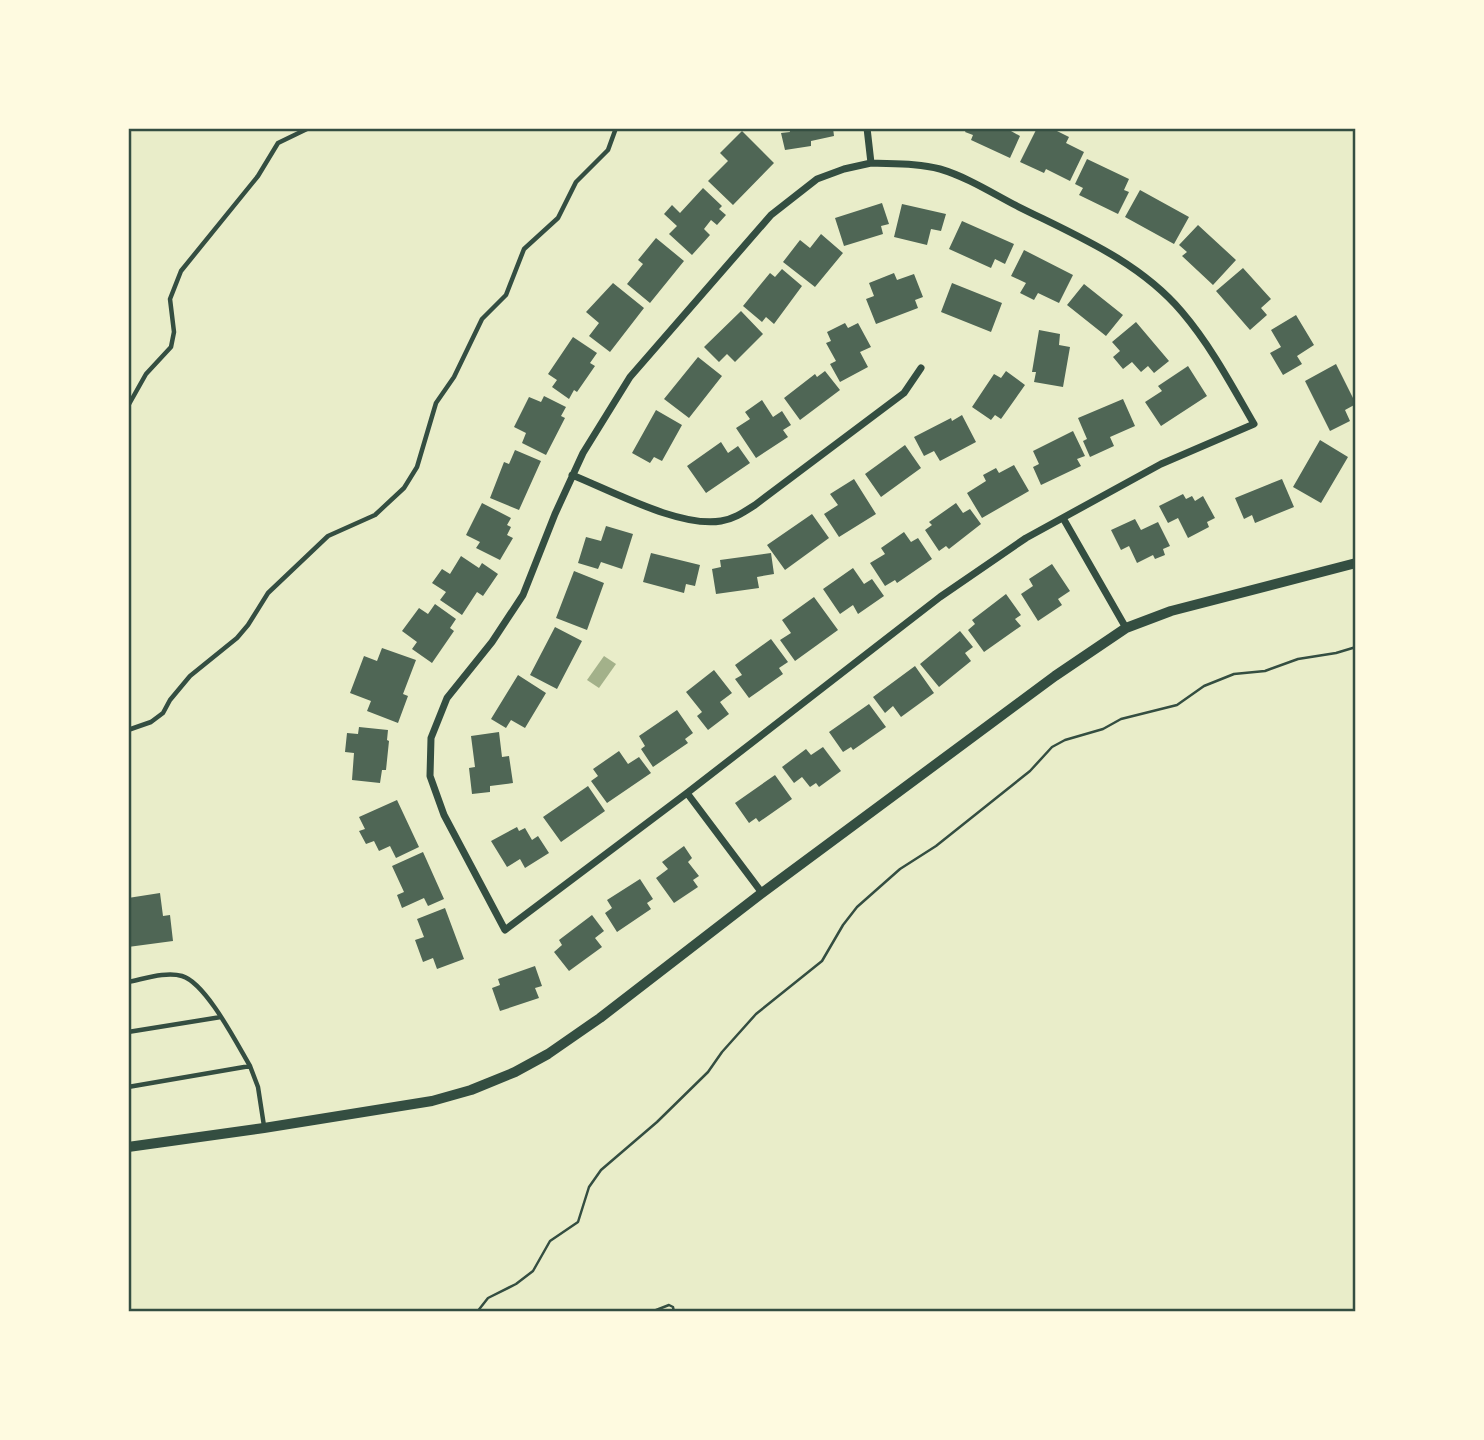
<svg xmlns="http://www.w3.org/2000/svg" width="1484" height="1440" viewBox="0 0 1484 1440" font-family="'Nunito Sans',sans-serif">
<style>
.water{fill:#a3b18a}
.building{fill:#4f6655}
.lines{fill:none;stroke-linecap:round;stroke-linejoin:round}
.path{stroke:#344e41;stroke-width:2.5}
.service{stroke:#344e41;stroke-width:4.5}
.minor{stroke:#344e41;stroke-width:7}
.tertiary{stroke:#344e41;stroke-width:10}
.neatline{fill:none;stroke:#344e41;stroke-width:2.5}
</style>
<rect width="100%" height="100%" fill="#e9edc9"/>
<!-- water -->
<path class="water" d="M604,656L616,664L599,688L587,680Z"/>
<!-- building -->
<path class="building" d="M789,128H833L834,136L811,141V146L785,150L781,133L790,132Z
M967,128H1012L1011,131L1020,136L1010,158L971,140L973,135L965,132Z
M1037,128H1051L1069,137L1066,143L1084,152L1070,181L1046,169L1044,173L1020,162Z
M742,131L774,163L733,205L708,181L728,161L720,153Z
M1087,159L1129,179L1124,190L1129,192L1118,214L1079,195L1083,188L1075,184Z
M703,188L722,206L719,209L726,215L717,225L711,220L704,229L710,235L692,255L669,234L677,226L664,214L672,205L680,213Z
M1140,190L1189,217L1174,244L1125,217Z
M882,203L889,224L881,226L883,234L844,246L835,218Z
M902,204L946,214L941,231L931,229L927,245L894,237Z
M962,221L1014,244L1005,264L995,259L991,268L949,249Z
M1198,225L1236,260L1213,285L1182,256L1187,252L1179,245Z
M821,234L843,253L815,287L783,262L800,240L810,248Z
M656,238L684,261L650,303L627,284L643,264L638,260Z
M1024,250L1073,275L1059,303L1038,293L1034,300L1020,293L1026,283L1011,276Z
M1243,268L1271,299L1261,308L1267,315L1250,330L1216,291Z
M782,269L802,286L774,324L766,317L762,322L743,306L770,273L775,277Z
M894,273L897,280L914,274L923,297L915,300L918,308L876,324L866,299L874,296L869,283Z
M613,283L644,308L610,352L589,336L599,323L586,312Z
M952,283L1002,303L991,332L941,312Z
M1084,284L1123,315L1106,336L1067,305Z
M741,311L763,334L735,362L727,354L719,362L704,347Z
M1296,315L1314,345L1297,356L1302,364L1283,375L1270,353L1281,347L1271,330Z
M1136,322L1169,361L1154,373L1148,366L1141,372L1132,362L1123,369L1113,357L1120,351L1112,342Z
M845,323L848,328L858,323L871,347L860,352L868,367L840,382L830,364L836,361L826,343L831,341L827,332Z
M1039,330L1060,334L1059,345L1070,347L1063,387L1034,382L1036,372H1032Z
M573,337L597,353L590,363L595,366L577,392L574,390L569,399L552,387L557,380L548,374Z
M698,357L722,376L689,418L664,399Z
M1336,364L1356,404L1345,410L1350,421L1330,431L1305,381Z
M1188,366L1207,396L1161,426L1145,402L1162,391L1158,386Z
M825,371L840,390L800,420L784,398L815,374L817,377Z
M1006,371L1025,385L1001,419L995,415L991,420L972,407L994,374L1001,378Z
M544,396L566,407L561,416L565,418L546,455L522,443L526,433L514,427L529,397L541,402Z
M1123,399L1135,426L1110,437L1114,446L1090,457L1083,441L1087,439L1078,418Z
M762,400L773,417L782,411L791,425L783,430L788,437L756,458L736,428L750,419L745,412Z
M656,410L682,425L662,461L654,457L650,463L632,453Z
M962,415L976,442L940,461L934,451L924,456L914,437L951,418L952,421Z
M1073,431L1085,456L1077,459L1081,466L1041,485L1033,467L1039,464L1033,451Z
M1320,440L1348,457L1321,503L1293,487Z
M721,442L728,453L738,446L750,463L706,493L687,466Z
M905,445L921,468L881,497L865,474Z
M515,450L541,461L519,510L490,498L504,462L509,464Z
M1014,465L1029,491L982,518L967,493L986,481L983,475L996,468L999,473Z
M854,479L876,514L839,537L824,514L838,505L830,494Z
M1282,479L1294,507L1255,523L1252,515L1244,519L1235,498Z
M1183,494L1186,499L1192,496L1195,501L1203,496L1215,518L1207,522L1209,527L1188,538L1178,518L1168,523L1159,506Z
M482,503L511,518L507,525L511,527L507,535L513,538L500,560L476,548L480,542L466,535Z
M956,503L963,513L970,509L981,524L949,549L946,546L939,551L925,530L932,525L929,522Z
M812,514L829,538L785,570L767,545Z
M1135,519L1141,530L1158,522L1170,546L1163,549L1165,555L1155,559L1153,555L1137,563L1129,546L1121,550L1111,530Z
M606,526L633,534L622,569L601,562L598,569L578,563L586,537L601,541Z
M904,532L911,542L918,538L932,559L897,583L895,580L885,586L870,563L885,554L881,548Z
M651,553L700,565L695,586L686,584L684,593L643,582Z
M771,553L774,574L757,577L759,588L716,594L712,569L721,567L720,560Z
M461,556L479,568L482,563L498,574L483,596L477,592L462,615L440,600L446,592L432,583L442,569L450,574Z
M1052,564L1070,591L1058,599L1062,605L1038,621L1021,594L1033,586L1029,579Z
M853,568L864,584L872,579L884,596L858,614L853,605L840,614L823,589Z
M574,571L604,583L587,630L556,618Z
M1006,594L1021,615L1015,619L1021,626L984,652L968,630L975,624L972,620Z
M814,597L838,630L795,661L780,640L791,633L782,620Z
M435,604L456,619L450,628L454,631L432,663L412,649L417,642L402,631L419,608L428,614Z
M555,627L582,641L557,689L530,675Z
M960,631L973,647L965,653L971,661L939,687L920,664Z
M771,639L788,662L779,668L783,674L749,698L735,679L742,675L735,665Z
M382,648L416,660L403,694L408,696L398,723L367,711L371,701L350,693L364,656L377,661Z
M915,666L934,693L901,717L893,706L885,713L873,697Z
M714,670L732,693L720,702L729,714L708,730L697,716L702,712L686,692Z
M518,675L546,693L525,728L511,720L506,728L491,719Z
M869,704L886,727L853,750L851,747L843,752L829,732Z
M677,710L693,733L685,739L688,743L653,767L641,749L645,746L639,736Z
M359,727L388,730L387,740L389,741L386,770H382L380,783L352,780L354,753L345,752L347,733L358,734Z
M499,732L502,757L509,756L513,783L490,786V792L472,794L469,768L475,767L471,736Z
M823,747L841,771L819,787L816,783L810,787L802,777L794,783L782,767L806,749L811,755Z
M619,751L628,764L639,757L651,773L607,803L591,781L598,776L593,769Z
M775,775L792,799L759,822L756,818L749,823L735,803Z
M588,786L605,811L561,842L543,817Z
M397,800L419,847L396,858L390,846L379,851L374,841L366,844L359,831L365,829L359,817Z
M517,827L519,831L525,828L532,840L538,836L549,853L525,868L520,859L507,867L491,841Z
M684,846L692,858L688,862L699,876L693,880L698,887L674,903L656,878L668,869L662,862Z
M423,852L444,899L428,906L424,898L402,908L397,895L404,892L392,866Z
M640,879L653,899L647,903L651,909L617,932L605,913L612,908L607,900Z
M160,893L163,916L170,915L173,941L128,947V898Z
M445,908L464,959L437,969L433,958L423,962L415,940L424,937L417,919Z
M592,915L604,931L595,938L602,947L569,971L554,952L562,945L559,940Z
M535,966L542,986L535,988L539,998L500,1011L492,988L500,985L498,979Z"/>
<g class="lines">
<!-- path -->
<path class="path" d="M477,1312L488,1298L516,1284L533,1271L550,1241L578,1222L589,1187L601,1170L657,1122L708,1072L722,1052L756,1014L822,961L843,925L857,907L900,869L936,846L1030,771L1052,747L1065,740L1103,729L1121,719L1177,705L1204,686L1234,674L1265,671L1298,659L1336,653L1356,647
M651,1312L669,1305L673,1307L674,1312"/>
<!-- service -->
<path class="service" d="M128,406L146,374L171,347L174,332L170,299L181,271L258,176L278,143L309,128
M128,730L151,722L163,713L170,700L190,676L237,638L248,625L268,593L328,536L375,515L404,488L417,467L436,403L454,377L482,319L506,295L524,249L558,218L576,182L608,150L616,128
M128,982C144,979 166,971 182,976C206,983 237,1044 250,1066L128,1087
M128,1032L221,1017
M250,1066L258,1087L264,1126"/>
<!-- minor -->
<path class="minor" d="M867,128L871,163
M871,163C894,164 918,163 940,169C967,177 992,193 1017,206C1075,235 1139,261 1182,312C1211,346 1232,386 1254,424L1161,464L1026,538L940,597L687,793L505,930L444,815L430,776L431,738L447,698L492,642L523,595L555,514L583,453L630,377L771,215L817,179L844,169Z
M572,475C612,491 680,528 721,521C734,519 744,512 755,505L904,393L921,368
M1063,518L1126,628
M687,793L762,893"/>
<!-- tertiary -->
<path class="tertiary" d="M128,1147L264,1128L432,1101L471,1090L515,1072L548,1054L600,1018L762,893L1055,676L1126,628L1171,611L1356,563"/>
</g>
<!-- border -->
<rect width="1484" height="1440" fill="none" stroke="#fefae0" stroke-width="259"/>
<rect x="130" y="130" width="1224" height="1180" class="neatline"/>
</svg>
